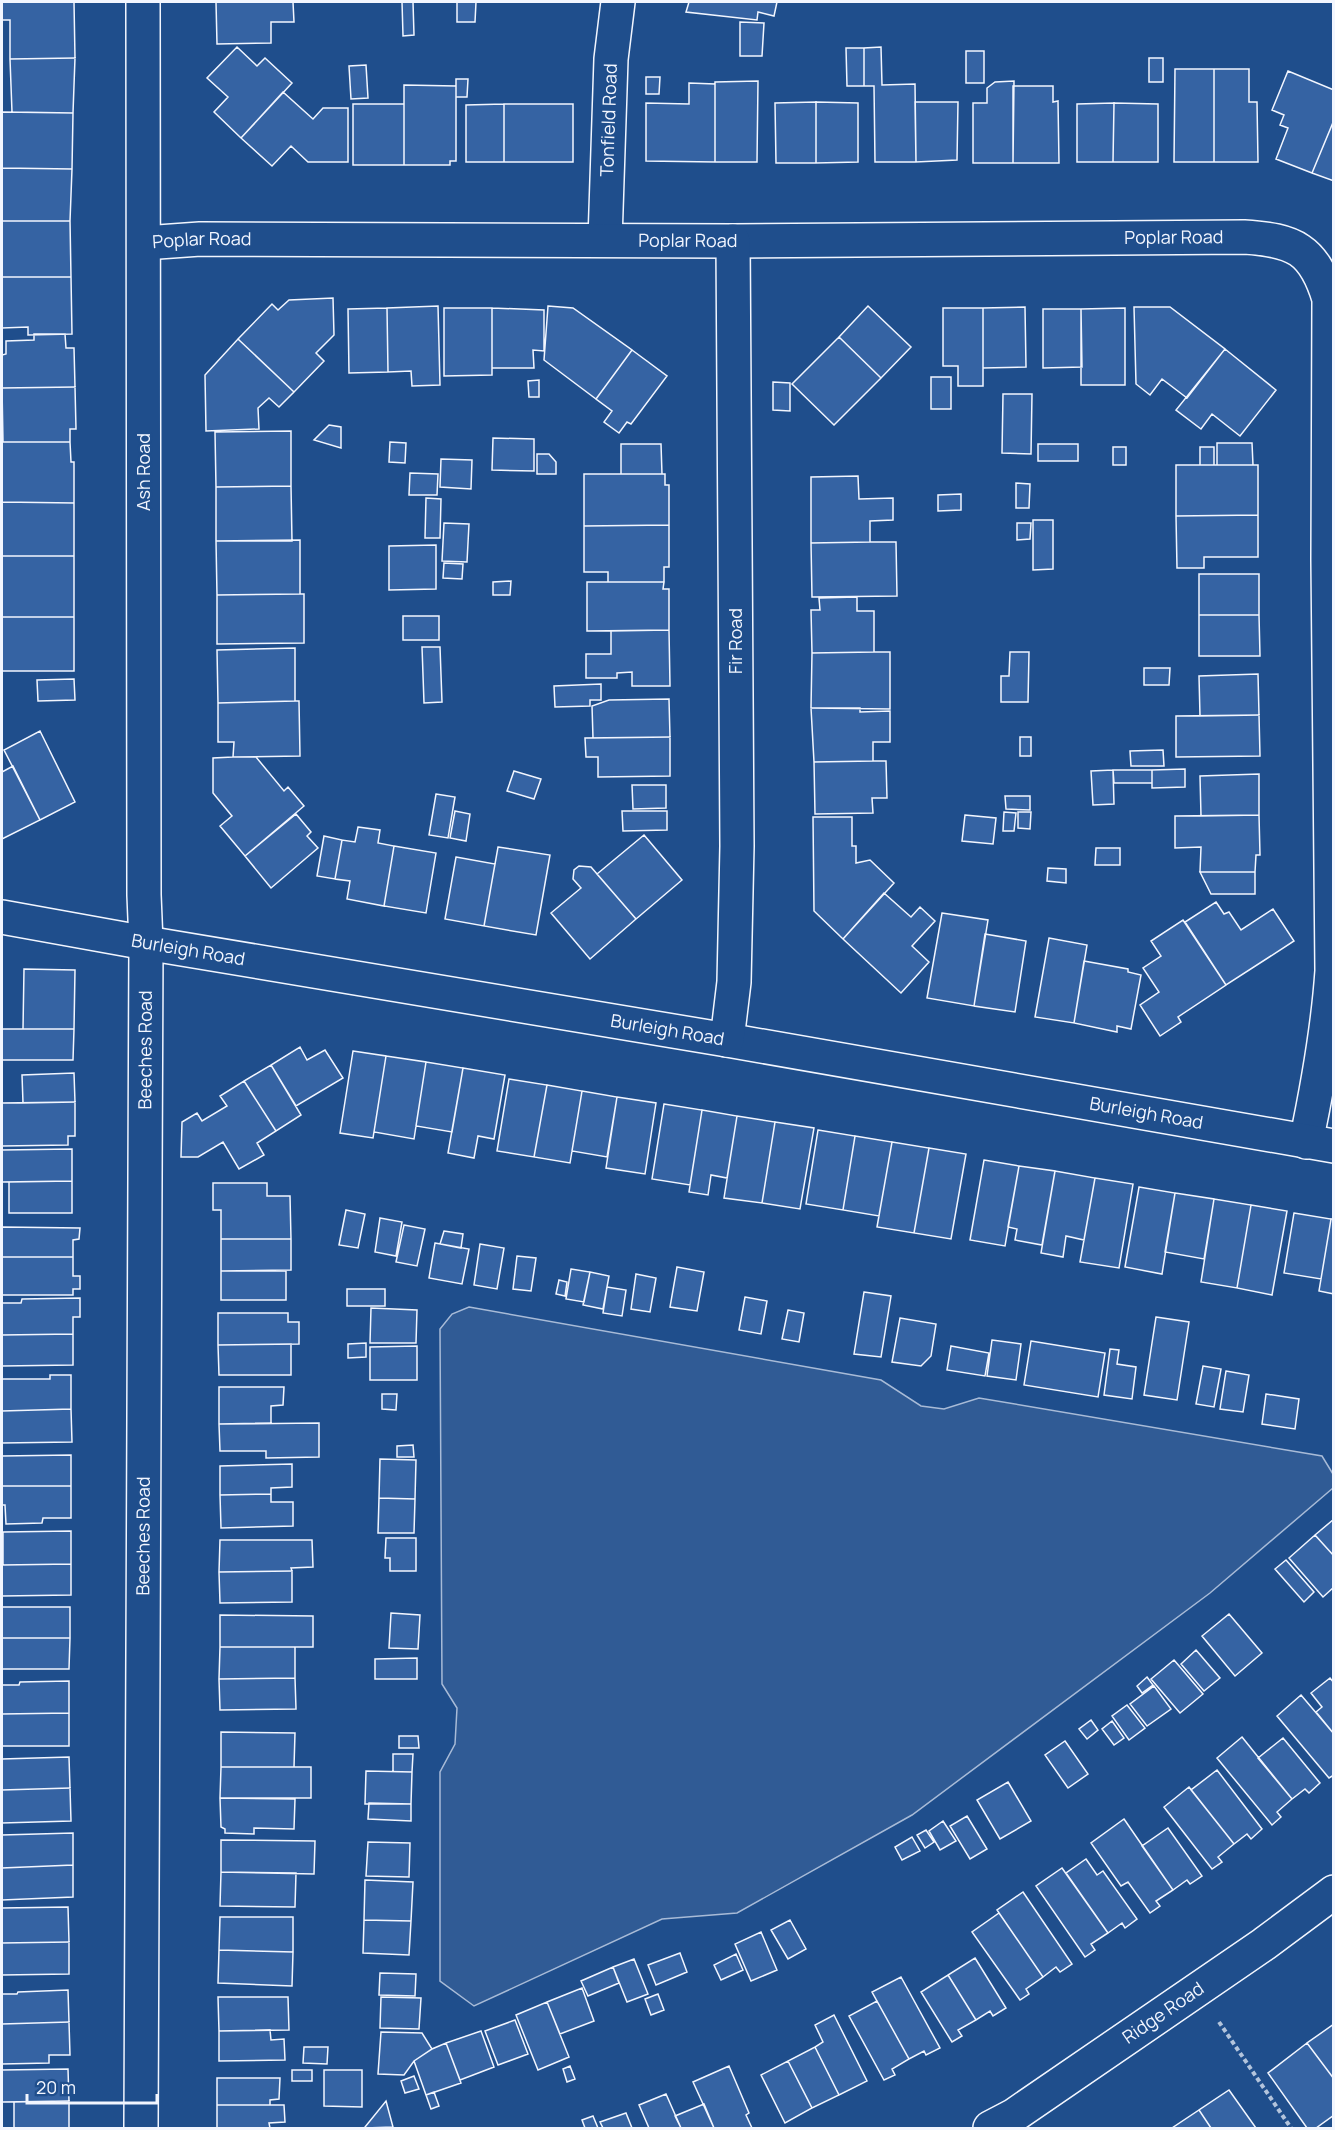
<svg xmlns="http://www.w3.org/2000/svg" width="1335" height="2130" viewBox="0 0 1335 2130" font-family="Manrope,sans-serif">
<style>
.green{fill:#305b95;stroke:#a8bbd7;stroke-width:1.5}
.building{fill:#3563a3;stroke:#f2f6ff;stroke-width:1.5}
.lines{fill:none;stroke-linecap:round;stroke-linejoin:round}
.street-casing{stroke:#f2f6ff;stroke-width:36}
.path{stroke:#b3c4dc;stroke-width:4;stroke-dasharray:4.5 3;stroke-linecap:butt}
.street{stroke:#1f4e8c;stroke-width:33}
.labels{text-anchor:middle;stroke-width:4.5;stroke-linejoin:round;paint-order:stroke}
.street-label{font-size:18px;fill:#f2f6ff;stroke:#1f4e8c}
</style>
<rect width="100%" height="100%" fill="#1f4e8c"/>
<!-- green -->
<path class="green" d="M469,1307L881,1380L921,1406L944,1409L979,1398L1322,1456L1333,1474V1488L1210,1593L912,1815L737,1913L662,1919L474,2006L440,1981V1772L455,1744L457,1708L442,1684L440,1329L452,1314Z"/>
<!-- building -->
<path class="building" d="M2,2H74L75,58L10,59V20H2Z
M216,2H293L294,22H271V43L217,44Z
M402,2H413L414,35L403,36Z
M457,2H476L475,22H457Z
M689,2H777L774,16L758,12L757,20L686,12Z
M740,22L764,23L762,56H740Z
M237,47L257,66L265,58L292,83L241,138L214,112L228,97L207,78Z
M881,47L882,85L915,84L916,162H875L874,86H864V48Z
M846,48H864V86H847Z
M966,51H984V83H966Z
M75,58L73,113L12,112L10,59Z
M1149,58H1163V82H1149Z
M366,65L368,98L351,99L349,66Z
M1175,69H1214V162H1174Z
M1214,69H1249V102H1257L1258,162H1214Z
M1288,71L1334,90V120L1312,173L1276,159L1288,128L1280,125L1284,115L1272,110Z
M646,77H660L659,94H646Z
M456,79H468L467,97H456Z
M758,81L757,162H715V82Z
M1014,81L1013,163H973V103H987V88L995,82Z
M689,83L715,84V162L646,161V103L689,104Z
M404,85L456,86V161H450V165H404Z
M1013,86H1053V102L1058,101L1059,163H1013Z
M283,92L313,119L323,108H348V162H308L291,146L272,166L241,138Z
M816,102L858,103V162L816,163Z
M816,102V163H776L775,103Z
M915,102H958L957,160L916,162Z
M1114,103L1158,104V162H1113Z
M1114,103L1113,162H1077V104Z
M353,104H404V165H353Z
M504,104V162H466V105Z
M504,104H573V162H504Z
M2,112L73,113L72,169L2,168Z
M1334,120V181L1312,173Z
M2,168L72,169L70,221H2Z
M2,221H70L71,277H2Z
M2,277H71L72,334L28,335V327L2,328Z
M333,298L334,335L316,353L324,361L294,392L238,339L272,304L278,310L289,300Z
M438,306L440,385L412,386L411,371L388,372L387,308Z
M548,306L573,308L632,350L596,399L544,360Z
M868,306L911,347L881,378L839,337Z
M1025,307L1026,367L983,368V308Z
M1134,307H1170L1225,349L1187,398L1162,379L1150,395L1136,384Z
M387,308L388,372L349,373L348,309Z
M444,308H492V375L444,376Z
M492,308L544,310V351L533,350L534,368H492Z
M943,308H983V386H958V366H943Z
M1125,308V385H1081V309Z
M1043,309H1081L1082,367L1043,368Z
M34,334H65L66,348H74L75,387L2,388V355L6,354V341L34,340Z
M839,337L881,378L834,425L792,384Z
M238,339L294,392L279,407L269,398L258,408L259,429L206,431L205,375Z
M1225,349L1276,390L1240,436L1212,414L1201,429L1176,410Z
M632,350L667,376L631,424L627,422L619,433L604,422L612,411L596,399Z
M931,377H951V409H931Z
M539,380V397H529L528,381Z
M773,382L790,383V411L773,410Z
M75,387L76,429H70V442H3L2,388Z
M1003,394H1032L1031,454L1002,453Z
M329,425L341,427V448L314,440Z
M291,431V486L216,487L215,432Z
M493,438L534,439V471L492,470Z
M2,442H70L71,462H74V503L2,502Z
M390,442L406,443L405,463L389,462Z
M1217,443H1252L1253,465H1217Z
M621,444H661L662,474H621Z
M1038,444H1078V461H1038Z
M1113,447H1126V465H1113Z
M1200,447H1214V465H1200Z
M537,454H549L556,462V474H537Z
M441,459L472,460L471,489L440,487Z
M1176,465H1258V515L1176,516Z
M410,473L438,474L437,495H409Z
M584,474H665V485H669V525L584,526Z
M858,476L859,499L893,498V520L870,521V542L811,543V477Z
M1016,483L1030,484L1029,508H1016Z
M291,486L292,541H216V487Z
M961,494V510L938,511V495Z
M426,498L441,499L440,538H425Z
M2,502L74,503V556H2Z
M1258,515V557H1204V568H1177L1176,516Z
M1033,520H1053V569L1033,570Z
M444,523L469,524L467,562L442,561Z
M1017,523H1031L1030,539L1017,540Z
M669,525V567H664V582H608V572H584V526Z
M300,540V594L217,595L216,541Z
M870,542H896L897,596L812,597L811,543Z
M436,545V589L389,590V546Z
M2,556H74V617H2Z
M444,563L463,564L462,579L443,578Z
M1199,574H1259V615H1199Z
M511,581L510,595H493V582Z
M587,582H664L663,589H669V630L587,631Z
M300,594H304V643L217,644V595Z
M857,597V611H874V652L812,653L811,610H820L819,598Z
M1199,615H1259L1260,656H1199Z
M403,616H439V640H403Z
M2,617H74V671H2Z
M669,630L670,686H632V672L617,673V678H586V654H611V631Z
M422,647H440L442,702L424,703Z
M295,648V701L218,703L217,650Z
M874,652H890V709L811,708L812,653Z
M1010,652H1029L1028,702H1001V676H1009Z
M1144,668H1170L1169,685H1144Z
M1258,674L1259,715L1200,716L1199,676Z
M74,679L75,700L38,701L37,680Z
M601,684V700H590V706L555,707L554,686Z
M669,699L670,737L593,738L592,706L609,700Z
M295,701H299L300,756L233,757L234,742H218V703Z
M811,708H860V712L890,711V742H873V761L814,762Z
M1259,715L1260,756L1176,757V716Z
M40,731L75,802L40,820L4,750Z
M670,737V776L598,777V757H586L585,738Z
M1020,737H1031V756H1020Z
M1163,750L1164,766H1131L1130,751Z
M233,757H256L284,791L288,787L304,806L245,856L220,826L232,816L213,793V758Z
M873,761H886L887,798H872L873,813L815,814L814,762Z
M13,766L40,820L2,839V772Z
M1185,769V787L1152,788V770Z
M1113,770L1114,804L1093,805L1091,771Z
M1113,770H1152V783H1114Z
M514,771L541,779L534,799L507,791Z
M1259,774V815L1201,816L1200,776Z
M632,785H666V808L633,809Z
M436,794L455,797L448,838L429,835Z
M1005,796H1030V810L1006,809Z
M455,811L470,814L466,841L450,838Z
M622,811H667V830L623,831Z
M1004,812L1016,813L1014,831H1003Z
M1018,812H1031L1030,829L1018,828Z
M296,814L311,832L307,836L318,848L271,888L245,856Z
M965,815L996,818L993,844L962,841Z
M1259,815L1260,855H1256L1255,872H1200L1201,847L1175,848V816Z
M813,817H852V846H856V863L870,860L894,883L843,939L814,911Z
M358,827L380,830L378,843L394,846L384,906L347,899L350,881L335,879L342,840L355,842Z
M644,835L682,880L636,919L597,874Z
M324,836L342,840L335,879L317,876Z
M394,846L436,853L426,913L384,906Z
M498,847L550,855L536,935L484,926Z
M1096,848H1120V865H1095Z
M456,857L495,864L484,926L445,919Z
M579,866L591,867L636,919L590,959L551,913L581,888L573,879L574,870Z
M1048,868L1066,869V883L1047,881Z
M1200,872H1255V894H1211Z
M884,893L911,917L920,907L935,921L912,946L929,962L901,993L843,939Z
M1216,902L1224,914L1229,912L1241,930L1273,909L1294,941L1226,985L1185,922Z
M942,913L988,920L974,1006L927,998Z
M1183,920L1226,985L1178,1017L1181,1022L1160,1036L1140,1005L1159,992L1143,968L1161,956L1151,941Z
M985,934L1026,941L1015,1012L974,1006Z
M1049,938L1087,945L1074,1023L1035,1017Z
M1084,961L1128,969V972L1141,975L1131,1029L1117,1026V1032L1074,1023Z
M24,969L75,970L74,1029H23Z
M2,1029H74L73,1060H2Z
M300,1047L307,1060L325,1050L343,1078L296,1106L271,1065Z
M353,1051L386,1056L373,1138L340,1133Z
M386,1056L426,1062L414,1139L374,1132Z
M426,1062L463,1068L452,1132L416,1126Z
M271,1065L301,1115L276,1131L244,1081Z
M463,1068L505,1075L494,1139L478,1136L474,1158L448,1153Z
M74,1073L75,1102L23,1103L22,1075Z
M509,1079L547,1085L534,1157L497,1151Z
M244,1081L276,1131L257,1143L264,1155L239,1169L223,1142L198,1157H181L182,1122L197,1113L202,1121L227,1106L220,1096Z
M547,1085L582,1091L570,1163L534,1157Z
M582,1091L617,1097L607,1157L572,1151Z
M617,1097L656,1103L645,1174L606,1168Z
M75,1102V1136H68V1145L2,1146V1103Z
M664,1104L702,1110L690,1185L652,1179Z
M702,1110L737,1116L727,1178L711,1175L708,1195L689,1192Z
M737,1116L775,1122L762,1203L724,1198Z
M775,1122L814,1128L800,1209L762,1203Z
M818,1130L855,1136L843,1210L806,1204Z
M855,1136L892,1142L879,1216L843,1210Z
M892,1142L929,1148L914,1233L877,1227Z
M929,1148L966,1154L951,1239L914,1233Z
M72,1149V1181L2,1182V1150Z
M984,1160L1019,1166L1005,1246L970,1240Z
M1019,1166L1055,1171L1042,1245L1015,1240L1017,1229L1008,1227Z
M1055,1171L1095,1178L1084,1240L1066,1236L1063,1257L1041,1253Z
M1095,1178L1133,1184L1119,1268L1080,1262Z
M72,1181V1213H9V1182Z
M213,1183H267V1196H290L291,1239H221V1210H213Z
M1139,1187L1175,1193L1162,1274L1125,1267Z
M1175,1193L1214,1199L1204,1259L1165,1252Z
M1214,1199L1251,1205L1237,1288L1201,1282Z
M1251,1205L1287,1211L1272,1295L1237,1288Z
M346,1210L365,1214L358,1248L339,1245Z
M1294,1213L1331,1219L1321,1279L1284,1273Z
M380,1218L402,1222L396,1256L375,1252Z
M1331,1219H1334V1294L1319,1291Z
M404,1225L425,1229L417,1266L396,1262Z
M2,1227L80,1228L79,1239L73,1240V1257H2Z
M444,1231L463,1234L461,1248L440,1244Z
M221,1239H291V1270L221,1271Z
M435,1243L469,1249L462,1284L429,1278Z
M480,1244L504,1248L497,1289L474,1285Z
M517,1256L536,1258L531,1291L513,1289Z
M2,1257H73V1276H80V1289H73V1295H2Z
M677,1267L704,1272L697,1311L670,1307Z
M571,1269L590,1272L584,1302L566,1299Z
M221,1271H286V1300H221Z
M590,1272L609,1276L603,1309L583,1305Z
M636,1274L656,1278L650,1312L631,1309Z
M559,1280L567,1282L565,1296L556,1294Z
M607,1287L626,1290L622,1316L603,1313Z
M347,1289H385V1306H347Z
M864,1292L891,1296L881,1357L854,1354Z
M745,1297L767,1301L761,1334L739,1330Z
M80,1298V1317H73V1334L2,1335V1303H21L22,1299Z
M371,1308L417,1310L416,1343H370Z
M788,1310L804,1313L799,1342L782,1339Z
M218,1313H288V1322H299V1344L218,1345Z
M1156,1317L1189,1322L1177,1400L1144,1395Z
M900,1318L936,1324L931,1356L921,1366L892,1362Z
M73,1334V1365L2,1366V1335Z
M992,1340L1021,1344L1016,1380L987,1376Z
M1031,1341L1105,1353L1098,1397L1024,1385Z
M366,1343V1357L348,1358V1344Z
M291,1344V1375H219L218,1345Z
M417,1346V1380H370V1347Z
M951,1346L989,1353L985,1376L947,1370Z
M1110,1349L1119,1350L1117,1364L1136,1367L1132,1399L1104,1395Z
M1203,1366L1221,1369L1214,1407L1196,1404Z
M1226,1371L1249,1375L1243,1412L1220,1409Z
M50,1375H71V1409L2,1411V1379H50Z
M219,1387H284L283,1405L271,1406V1423L219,1424Z
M382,1394H397L396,1410L382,1409Z
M1266,1394L1299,1399L1295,1429L1262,1424Z
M71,1409L72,1442L2,1443V1411Z
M319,1423V1457L266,1458V1451H220L219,1424Z
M413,1445L414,1457H397V1446Z
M71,1455V1486H2V1456Z
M380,1459L416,1460L415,1499L379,1498Z
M292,1464V1487L271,1488V1494L220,1495V1466Z
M2,1486H71V1518H43L42,1523L6,1524L5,1505H2Z
M271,1494V1502H293V1526L221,1528L220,1495Z
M379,1498L415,1499L414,1533H378Z
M1334,1519V1556L1315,1535Z
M71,1531V1564L3,1565V1532Z
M1315,1535L1334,1556V1587L1323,1597L1289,1558Z
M386,1538H416V1571H390V1558H385Z
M220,1540H312L313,1567L291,1568L292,1571L219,1572Z
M1286,1560L1314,1592L1304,1602L1275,1569Z
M71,1564V1595L2,1596V1565Z
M292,1571V1602L220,1603L219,1572Z
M2,1607H70V1638H2Z
M391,1613L420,1615L418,1649L389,1648Z
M1229,1614L1262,1653L1235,1676L1202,1636Z
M220,1615L313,1616V1647H220Z
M2,1638H70L69,1669H2Z
M220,1647H295V1678L219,1679Z
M1196,1650L1220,1678L1204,1691L1181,1664Z
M417,1658V1679H375V1659Z
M1174,1660L1203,1694L1180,1713L1151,1679Z
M1147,1677L1153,1685L1142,1693L1137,1686Z
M295,1678L296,1709L220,1710L219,1679Z
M1330,1678L1334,1683V1734L1316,1712L1322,1707L1311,1693Z
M69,1681V1713L2,1714V1685H19L20,1682Z
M1154,1686L1171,1709L1147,1726L1130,1704Z
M1301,1695L1334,1734V1775L1329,1778L1277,1716Z
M1127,1705L1145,1728L1129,1740L1112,1716Z
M69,1713V1746H2V1714Z
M1091,1720L1098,1730L1087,1739L1079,1729Z
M1112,1721L1124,1738L1114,1745L1102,1729Z
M221,1732L295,1733L294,1767H221Z
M399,1736H418L419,1748H399Z
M1242,1737L1292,1799L1277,1812L1281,1817L1272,1825L1217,1758Z
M1283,1738L1320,1783L1309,1793L1305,1789L1292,1799L1258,1758Z
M1065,1741L1088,1774L1068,1788L1045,1755Z
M393,1754H413L412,1772H393Z
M69,1757L70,1788L2,1790V1759Z
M221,1767H311V1798H220Z
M1217,1770L1262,1829L1251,1839L1247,1834L1234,1844L1191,1790Z
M366,1771L412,1772L411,1804H365Z
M1008,1782L1031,1821L1000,1839L977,1800Z
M1189,1787L1234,1844L1218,1857L1222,1862L1212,1869L1164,1807Z
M70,1788L71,1821L2,1823V1790Z
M220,1798L295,1799L294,1829L254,1828V1834L225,1833V1829L221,1827Z
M369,1803L411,1804V1821L368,1819Z
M967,1816L987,1849L970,1859L950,1826Z
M1124,1819L1173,1890L1156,1901L1160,1906L1150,1913L1128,1882L1121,1886L1091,1843Z
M943,1821L956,1841L940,1850L929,1831Z
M1168,1828L1202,1876L1190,1884L1187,1880L1173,1890L1142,1846Z
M926,1830L934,1842L925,1848L917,1835Z
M73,1833V1865L2,1868V1835Z
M912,1837L920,1851L902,1860L895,1847Z
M221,1840L315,1841L314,1874L221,1872Z
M368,1842L410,1843L409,1877L366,1876Z
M1086,1859L1097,1875L1103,1871L1137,1919L1125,1928L1122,1923L1108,1933L1066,1873Z
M73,1865V1897L2,1900V1868Z
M1062,1868L1108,1933L1091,1944L1095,1950L1085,1957L1036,1886Z
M221,1872L296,1873L295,1907L220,1906Z
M365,1880L413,1882L411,1921L364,1920Z
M1023,1892L1072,1964L1060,1972L1056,1967L1043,1977L997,1910Z
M68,1907L69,1942L2,1943V1908Z
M999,1913L1043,1977L1026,1989L1029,1994L1020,2000L972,1932Z
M220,1917H293V1952L219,1950Z
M364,1920L411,1921L409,1955L363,1953Z
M790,1920L806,1949L788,1959L771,1930Z
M761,1932L777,1970L751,1981L735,1944Z
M69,1942V1974L2,1975V1943Z
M219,1950L293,1952L292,1986L218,1983Z
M680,1953L687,1972L656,1985L648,1965Z
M736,1954L743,1970L721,1980L714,1965Z
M975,1958L1006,2008L993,2016L990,2011L976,2020L948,1975Z
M634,1959L648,1994L627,2002L613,1967Z
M613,1967L619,1983L588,1996L581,1981Z
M380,1973L416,1974L415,1996L379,1995Z
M948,1975L976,2020L958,2030L962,2036L952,2042L921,1992Z
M901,1977L940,2048L926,2055L924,2051L909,2059L872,1992Z
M582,1988L594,2021L560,2034L547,2002Z
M68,1990L69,2022L2,2024V1994H17L18,1992Z
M658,1994L664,2010L651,2015L645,1999Z
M218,1997H288L289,2030L219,2031Z
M381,1997L421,1998L419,2029L380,2028Z
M877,2001L909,2059L892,2069L895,2075L884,2080L849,2016Z
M547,2002L569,2057L538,2070L516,2015Z
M834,2015L867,2081L839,2095L815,2047L823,2042L815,2025Z
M515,2020L528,2054L498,2065L485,2031Z
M69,2022L70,2055H49V2063L2,2064V2024Z
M1334,2024V2079L1307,2043Z
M270,2030L271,2040L284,2039L285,2060L219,2061V2031Z
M481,2031L494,2067L460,2080L446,2043Z
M381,2032L422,2033L432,2049L414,2061L404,2075L378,2074Z
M446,2043L461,2083L426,2095L414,2061L432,2049Z
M1307,2043L1334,2079V2115L1316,2128H1307L1268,2073Z
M304,2047H328L327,2064L303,2063Z
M815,2047L839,2095L812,2108L788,2061Z
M788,2061L812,2108L785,2123L761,2075Z
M570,2066L575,2079L567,2082L563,2069Z
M729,2066L749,2113L746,2115L752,2128H714L693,2082Z
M68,2069L69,2101L2,2102V2070Z
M292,2070H312V2081H292Z
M324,2070H362V2107L324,2106Z
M414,2076L419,2089L405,2093L401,2081Z
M217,2078H280L279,2099L270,2100V2105H217Z
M1229,2090L1256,2128H1211L1199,2110Z
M434,2092L439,2106L431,2109L426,2095Z
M666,2094L681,2128H649L639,2105Z
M69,2101V2128H14V2102Z
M386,2101L393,2127L365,2128V2127Z
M704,2104L714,2128H681L675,2116Z
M217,2105H284L285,2122L269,2123L270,2128H217Z
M1199,2110L1211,2128H1172Z
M626,2113L632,2128H603L600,2122Z
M593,2116L598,2128H585L582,2120Z"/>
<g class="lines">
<defs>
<g id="street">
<path id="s1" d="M605,240L611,59L618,2"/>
<path id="s2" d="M144,243L200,239L733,241L1244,237C1294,240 1314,249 1329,299L1328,560L1332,971C1328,1029 1318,1085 1306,1142"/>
<path id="s3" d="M2,917L146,943L727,1040L1334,1146"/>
<path d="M727,1040L734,982L737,846L733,241"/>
<path id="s4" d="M141,2128L146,943L144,895L143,2"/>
<path id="s5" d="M990,2128L1013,2116L1264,1944L1334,1892"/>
</g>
</defs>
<!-- street casing -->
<use href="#street" class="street-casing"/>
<!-- path -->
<path class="path" d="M1219,2022L1291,2128"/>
<!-- street -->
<use href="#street" class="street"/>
</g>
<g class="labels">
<!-- street labels -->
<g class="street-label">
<text dy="6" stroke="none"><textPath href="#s1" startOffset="120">Tonfield Road</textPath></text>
<text dy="6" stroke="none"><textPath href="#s2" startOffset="1030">Poplar Road</textPath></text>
<text dy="6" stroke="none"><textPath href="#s2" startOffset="58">Poplar Road</textPath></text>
<text dy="6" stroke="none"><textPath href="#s2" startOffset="544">Poplar Road</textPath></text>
<text transform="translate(144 472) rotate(-90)" y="6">Ash Road</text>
<text transform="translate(736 641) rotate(-90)" y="6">Fir Road</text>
<text dy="6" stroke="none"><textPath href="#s3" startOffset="189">Burleigh Road</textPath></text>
<text dy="6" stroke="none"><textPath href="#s3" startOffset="675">Burleigh Road</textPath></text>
<text dy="6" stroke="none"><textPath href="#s4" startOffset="1078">Beeches Road</textPath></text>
<text dy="6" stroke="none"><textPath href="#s3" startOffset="1161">Burleigh Road</textPath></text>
<text dy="6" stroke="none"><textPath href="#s4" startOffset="592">Beeches Road</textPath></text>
<text dy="6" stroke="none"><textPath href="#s5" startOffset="208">Ridge Road</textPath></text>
</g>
</g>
<!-- border -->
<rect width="1335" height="2130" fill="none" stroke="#f2f6ff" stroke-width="6"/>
<!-- scale -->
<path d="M27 2094v9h130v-9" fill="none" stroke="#f2f6ff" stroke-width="3"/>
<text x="36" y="2094" font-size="18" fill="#f2f6ff" stroke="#1f4e8c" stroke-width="4.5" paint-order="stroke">20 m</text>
</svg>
